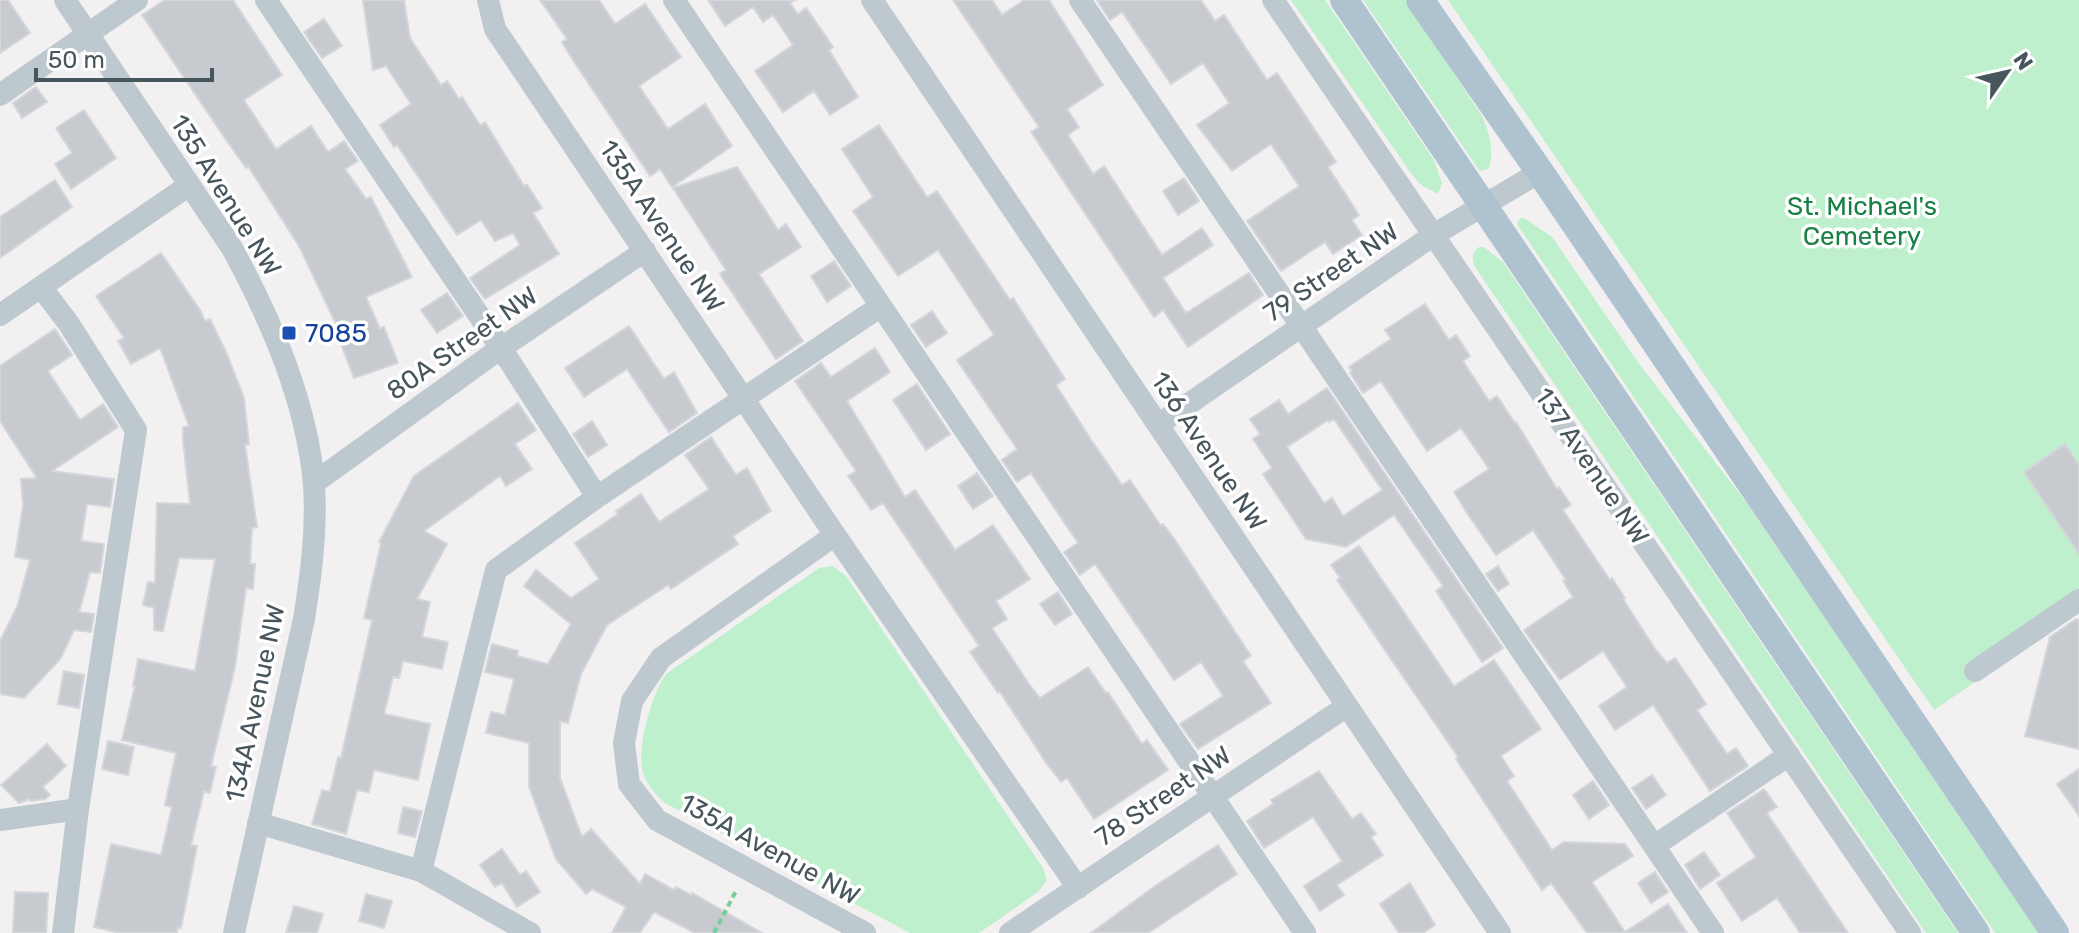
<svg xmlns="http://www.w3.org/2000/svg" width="2079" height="933" viewBox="0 0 2079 933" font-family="Rubik,sans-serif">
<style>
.green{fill:#bef0cd}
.building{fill:#c7cbcf;stroke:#d4d6db;stroke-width:2;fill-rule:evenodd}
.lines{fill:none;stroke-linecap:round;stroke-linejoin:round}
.path{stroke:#76ce9b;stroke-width:4;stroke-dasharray:6 4;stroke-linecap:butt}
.minor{stroke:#bdc8cf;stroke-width:22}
.major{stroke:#afc2cf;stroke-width:28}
.transit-dot{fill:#1a4fb4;stroke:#fff;stroke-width:3}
.labels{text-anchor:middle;stroke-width:7;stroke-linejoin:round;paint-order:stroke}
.street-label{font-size:26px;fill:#47555d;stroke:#fff}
.park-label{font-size:26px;fill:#178042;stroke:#fff}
.transit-label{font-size:26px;fill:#164399;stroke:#fff;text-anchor:start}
</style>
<rect width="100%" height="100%" fill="#f2f0f0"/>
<!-- green -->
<path class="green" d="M1291,0H1325L1434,160L1442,183L1438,194L1421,185L1410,172Z
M1363,0H1405L1482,116C1490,134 1494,149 1489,169L1480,171L1477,167Z
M1448,0H2079V611L1934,710Z
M1520,218H1524L1552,237L1640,365L1746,502L2038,933H1995L1517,224Z
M1479,247H1484L1503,262L1958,933H1926L1475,267C1472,259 1471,253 1479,247Z
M833,566L846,576L1043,868L1047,880L1038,892L979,933H910L665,803C655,794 647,785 643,772C636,749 652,693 666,674L819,568Z"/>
<!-- building -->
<path class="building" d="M0,0H8L30,33L0,53Z
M165,0H233L282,75L244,100L276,149L311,126L328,152L344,141L358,161L345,169L366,199L371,197L412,277L366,297L380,329L384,327L398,363L354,378L341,344L345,343L299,246L248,166L246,168L220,131L142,15Z
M363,0H404L410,38L441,85L447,81L459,99L462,97L480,125L485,122L524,186L527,185L542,208L533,213L559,254L485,299L470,278L520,245L513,233L495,241L481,220L457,235L397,145L394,147L380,125L411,104L386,66L373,70Z
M540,0H599L615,24L645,4L681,57L639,86L668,129L705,104L732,146L672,187L660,169L650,176L571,57L562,42L567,39Z
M708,0H795L790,3L798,14L806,8L833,47L829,50L858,97L830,115L814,91L783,112L755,71L793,45L773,15L763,22L753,7L725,26Z
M953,0H992L1002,15L1024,0H1049L1103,85L1067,109L1079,127L1068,135L1093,174L1104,166L1162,255L1202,228L1213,245L1163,278L1186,313L1249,273L1263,295L1188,347L1163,310L1154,317L1031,132L1039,127Z
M1097,0H1201L1215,21L1224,15L1267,80L1277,73L1336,162L1328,167L1359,215L1352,220L1362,235L1333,254L1325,242L1281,271L1247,221L1299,186L1271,144L1232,171L1197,125L1229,103L1203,63L1171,84L1122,12L1110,20Z
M324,19L342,46L322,58L304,32Z
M36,87L47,102L22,118L13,103Z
M84,110L116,158L71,189L55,164L72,153L56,128Z
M879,125L927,197L937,191L1010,300L1013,298L1065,379L1056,385L1090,438L1122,485L1130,480L1161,526L1163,524L1175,540L1251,656L1243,661L1271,703L1198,749L1180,724L1223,696L1201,662L1174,680L1095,564L1080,575L1064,552L1078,543L1031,473L1017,482L1002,460L1017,449L957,360L994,335L938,250L898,276L853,211L873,197L842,149Z
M737,167L778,230L786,224L801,247L759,274L803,341L776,359L720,274L726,270L673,188Z
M1184,178L1199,201L1178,215L1163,191Z
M55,180L72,207L0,258V217Z
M161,253L200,310L205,321L210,319L227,354L244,398L249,444L245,445L257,527L252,528L250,564H255L253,589L246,588L235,667L211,766L216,767L210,793L204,791L191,845L197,846L181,928L178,927L177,933H119L94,927L111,844L161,855L172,807L165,805L176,753L122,740L135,686H133L138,659L195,671L215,559L179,558L163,631L154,630V608L143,605L148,582L155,583L157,503L190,504L183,441V427L189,426L160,348L131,364L118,341L124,338L96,296Z
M834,261L851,286L827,302L811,276Z
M447,293L463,316L437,333L421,310Z
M1425,304L1449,340L1456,335L1470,356L1463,361L1489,401L1497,396L1515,423L1516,422L1557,489L1559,487L1571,505L1563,510L1610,580L1612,578L1625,598L1623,599L1655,649L1667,663L1675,658L1693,684L1706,704L1697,710L1727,754L1736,748L1748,766L1710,791L1653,705L1615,730L1599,706L1627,687L1603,651L1560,680L1541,654L1524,630L1573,597L1563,581L1566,580L1533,530L1496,555L1467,513L1454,492L1489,469L1461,428L1427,451L1381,381L1363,393L1350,373L1352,371L1349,367L1391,339L1385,330Z
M932,311L947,333L926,347L911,325Z
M629,326L664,379L674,372L697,413L669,432L627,369L584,397L565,368Z
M55,329L72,355L48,371L80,420L103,404L118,427L52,471L114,479L110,507L87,504L81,541L104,544L100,573L90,572L79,612L94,614L91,632L74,630L61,658L24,698L0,694V641L17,607L30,560L15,557L23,505L21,479L37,478L0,421V366Z
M875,348L890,372L847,401L905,497L915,490L955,550L993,525L1030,579L996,601L1007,619L992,628L1029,684L1040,698L1088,667L1106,693L1108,692L1142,744L1147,740L1168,770L1094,819L1067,778L1061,782L1047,764L1000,692L998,693L970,652L979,646L883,503L871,510L848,476L856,471L795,381L821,363L831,377Z
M917,384L950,434L926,450L893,400Z
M1327,388L1503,648L1482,662L1436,591L1443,586L1394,515L1346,547L1306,539L1263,474L1272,468L1253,439L1260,434L1250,419L1279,400L1288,414ZM1334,419L1382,490L1343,516L1332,498L1324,503L1287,447L1328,420L1329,422Z
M518,403L536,430L515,444L532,469L506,486L500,476L424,531L447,544L417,599L430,602L422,637L448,642L442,669L403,661L399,678L393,677L384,714L430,724L418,780L374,770L369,792L357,790L346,834L312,824L322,790L330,792L338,757L341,758L372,620L364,618L381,543L379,542L414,476Z
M592,421L607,445L588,457L573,434Z
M711,437L736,475L747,468L771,511L733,536L738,544L671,589L668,585L607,625L581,674L568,723L560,721V778L582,837L591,829L640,884L645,874L674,890L676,887L691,895L692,893L762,933H695L654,912L640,933H612L626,907L592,889L586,894L556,859L529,787V743L486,733L491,712L505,715L514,679L485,672L492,644L518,651L517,656L548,664L571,624L524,586L536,570L571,598L599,579L575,543L618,514L616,511L641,494L659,522L709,489L685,455Z
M2065,444L2079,465V554L2024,472Z
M977,473L993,496L973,509L958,486Z
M1359,546L1454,686L1494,660L1541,729L1501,756L1514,776L1507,781L1552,850L1564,842L1625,844L1633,856L1592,882L1625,932L1668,904L1687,933H1587L1551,883L1542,890L1456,759L1458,757L1337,580L1340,578L1331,565Z
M1498,566L1509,584L1498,591L1486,574Z
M1058,592L1072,614L1055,625L1040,604Z
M2076,619L2079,620V749L2025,736L2050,637Z
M64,671L84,675L79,708L58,704Z
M108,741L134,747L128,775L102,769Z
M47,744L66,766L43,787L50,795L45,799L31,801L29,799L19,803L1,785Z
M2079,769V816L2057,784Z
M1319,771L1352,819L1361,813L1376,834L1371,837L1383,855L1337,885L1344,895L1320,911L1304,886L1342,861L1313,817L1264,848L1247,821L1273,804L1271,800Z
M1652,775L1666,795L1646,809L1632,788Z
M1593,781L1609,805L1589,819L1573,795Z
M1764,789L1777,807L1767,813L1848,933H1800L1777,898L1742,921L1717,883L1756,857L1727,813Z
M403,807L422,811L415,837L398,833Z
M1218,845L1237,874L1148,933H1091L1155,886Z
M502,849L520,875L526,871L540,892L517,907L502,883L495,887L480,865Z
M1704,852L1720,875L1700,889L1685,865Z
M1655,872L1668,892L1651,903L1638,883Z
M1410,883L1435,925L1423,933H1399L1380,904Z
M15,892L48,893L46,933H13Z
M366,894L392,901L384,928L359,921Z
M294,906L323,914L317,933H286Z"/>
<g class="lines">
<!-- path -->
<path class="path" d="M714,933L737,889"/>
<!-- minor -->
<path class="minor" d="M65,0L232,248C271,320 307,402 314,485C317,530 311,575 304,619L234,933
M266,0L501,348L597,497L881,306
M488,0L495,29L835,535L1078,888
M674,0L1305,933
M872,0L1500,933
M1080,0L1713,933
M1273,0L1910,933
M0,95L137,0
M0,315L188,186
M1158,425L1435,234L1540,172
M314,483L501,348L645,251
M835,535L661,658L632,701L624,743L629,784L657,820L865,933
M1975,671L2079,600
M0,820L78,809L136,430L69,324L41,287
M258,823L421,871L530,933
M1654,846L1789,755
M421,871L496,570L597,497
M63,933L78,809
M1010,933L1347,706"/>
<!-- major -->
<path class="major" d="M1344,0L1976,933
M1420,0L1540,172L2055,933"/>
</g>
<!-- markers -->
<rect class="transit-dot" x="281" y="325" width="16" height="16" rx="4"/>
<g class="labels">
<!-- street labels -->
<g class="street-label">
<text transform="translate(226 195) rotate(58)" y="9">135 Avenue NW</text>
<text transform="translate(662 226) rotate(56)" y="9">135A Avenue NW</text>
<text transform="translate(1331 272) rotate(-34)" y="9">79 Street NW</text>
<text transform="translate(462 343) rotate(-35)" y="9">80A Street NW</text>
<text transform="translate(1209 451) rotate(56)" y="9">136 Avenue NW</text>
<text transform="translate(1592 466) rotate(56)" y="9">137 Avenue NW</text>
<text transform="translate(255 703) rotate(-78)" y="9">134A Avenue NW</text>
<text transform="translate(1163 796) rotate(-34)" y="9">78 Street NW</text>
<text transform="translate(770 849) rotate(29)" y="9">135A Avenue NW</text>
</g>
<!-- park labels -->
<g class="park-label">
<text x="1862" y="215">St. Michael's<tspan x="1862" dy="30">Cemetery</tspan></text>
</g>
<!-- transit labels -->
<g class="transit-label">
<text x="305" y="342">7085</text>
</g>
</g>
<!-- north arrow -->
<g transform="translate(2007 72) rotate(56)" stroke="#ffffff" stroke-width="6" paint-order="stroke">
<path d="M0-6L14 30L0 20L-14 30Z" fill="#47555d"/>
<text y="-12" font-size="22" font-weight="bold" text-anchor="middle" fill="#47555d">N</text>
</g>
<!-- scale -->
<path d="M36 68v12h176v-12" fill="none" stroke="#47555d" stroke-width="4"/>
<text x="48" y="68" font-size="24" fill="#47555d" stroke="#ffffff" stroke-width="6" paint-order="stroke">50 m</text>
</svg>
